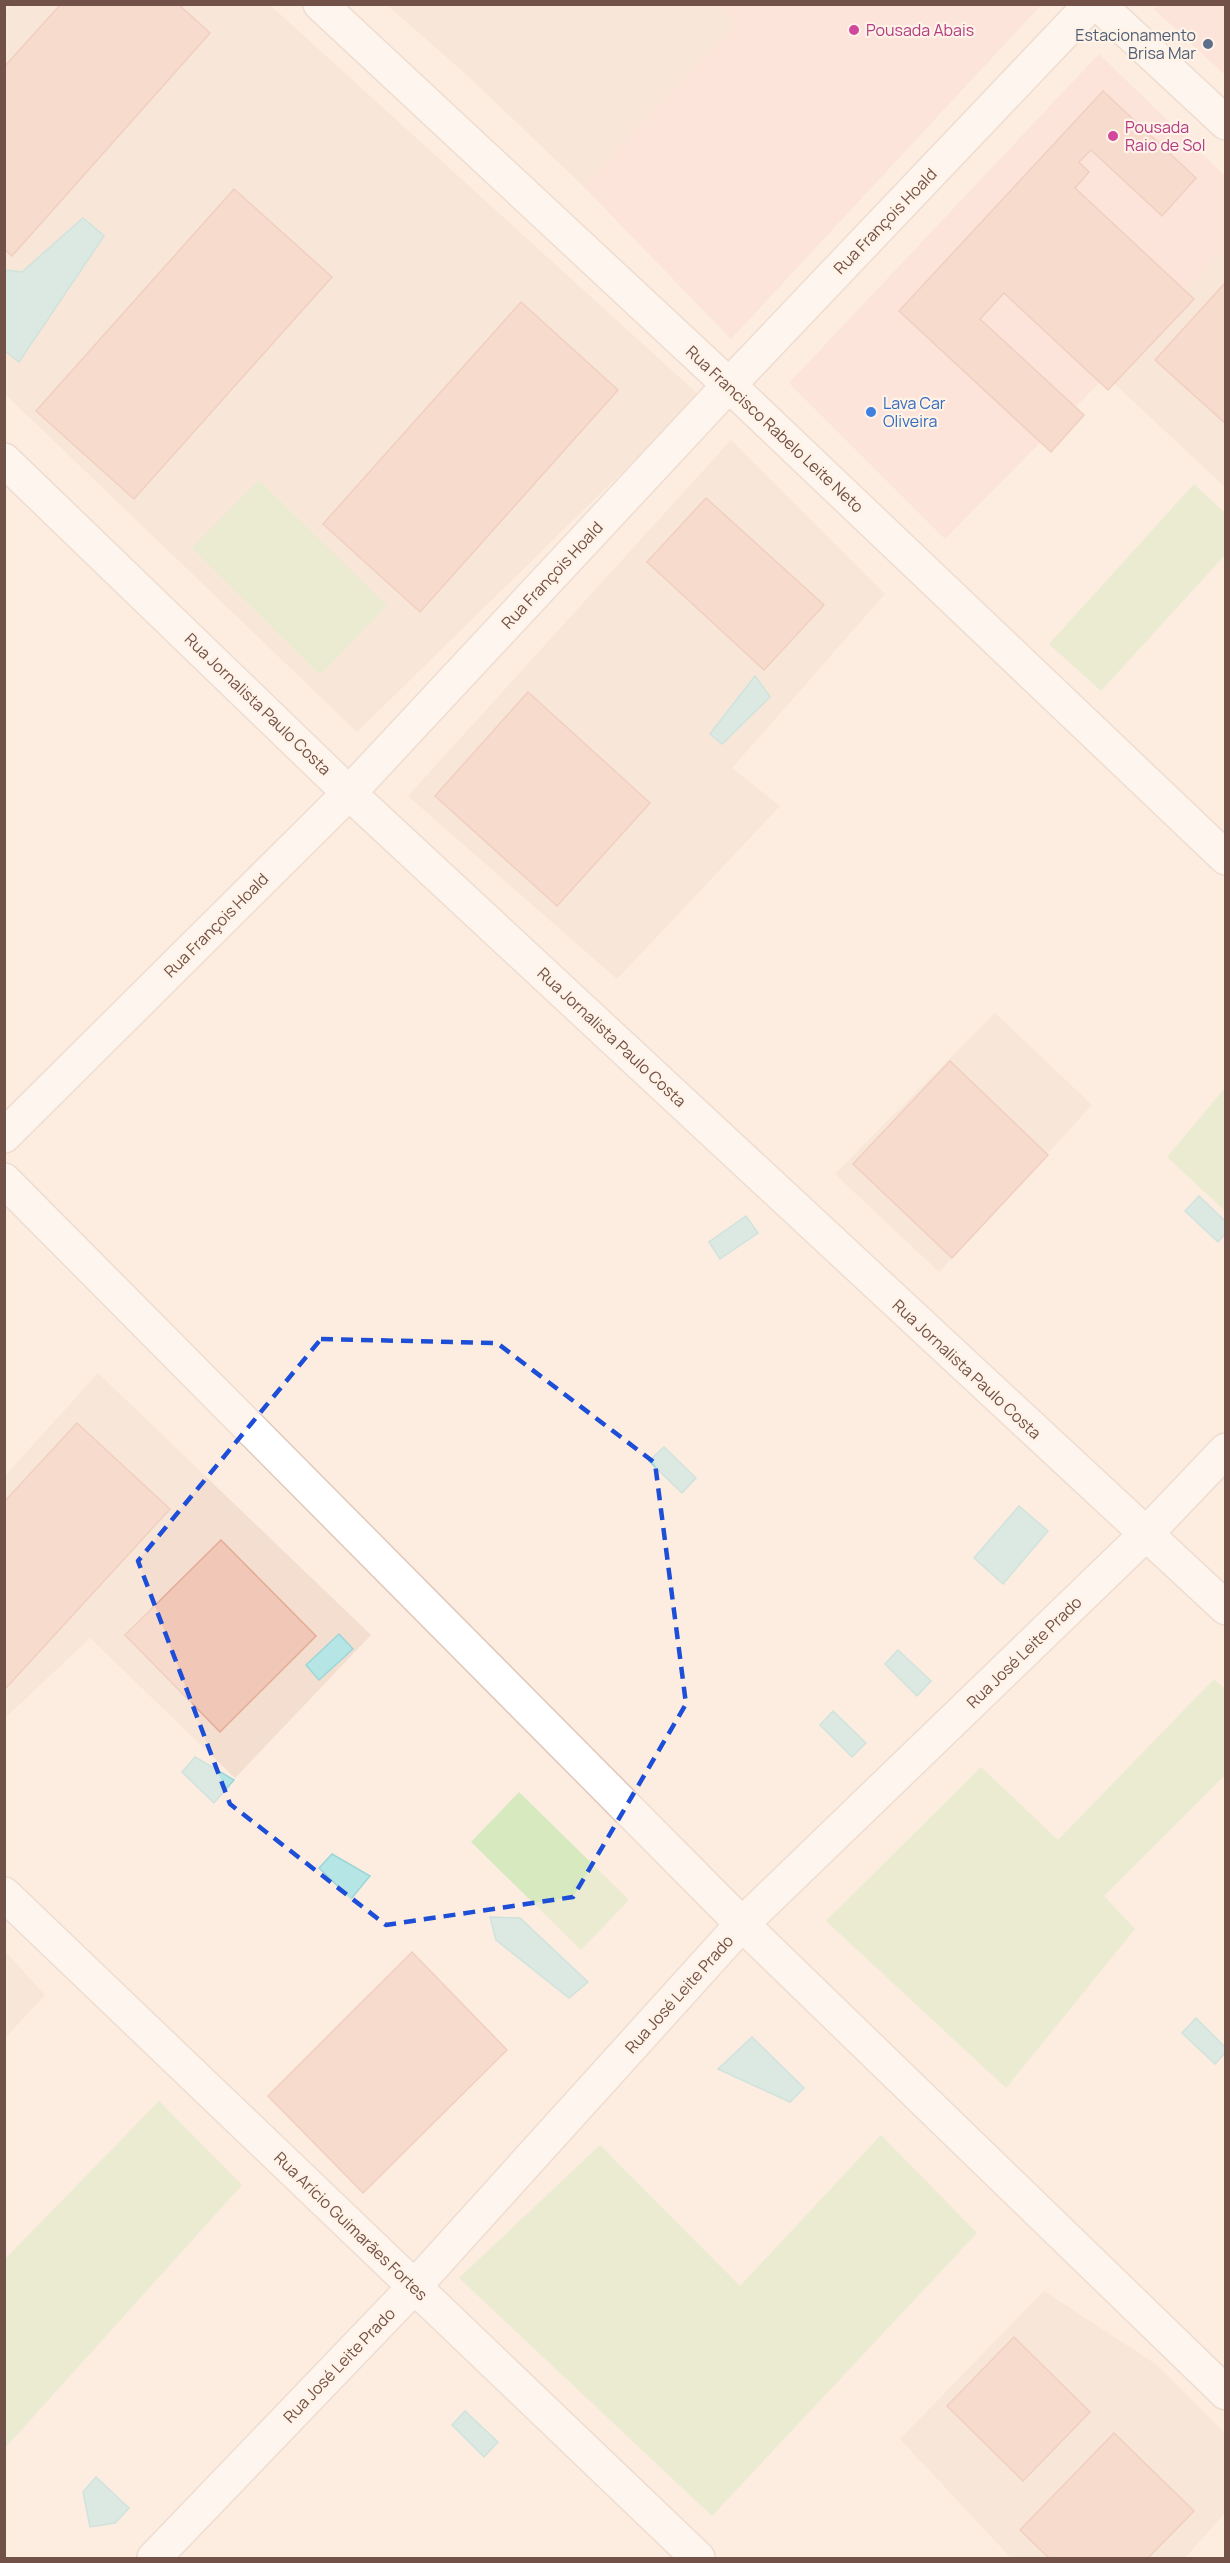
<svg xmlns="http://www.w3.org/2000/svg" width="1230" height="2563" viewBox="0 0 1230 2563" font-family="Manrope,sans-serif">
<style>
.residential{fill:#f3decf}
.commercial{fill:#fddad4}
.green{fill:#d6e9bf}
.water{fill:#b5e5e5;stroke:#9cd6d7;stroke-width:1.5}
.building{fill:#f1c7b8;stroke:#e4ab98;stroke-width:1.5}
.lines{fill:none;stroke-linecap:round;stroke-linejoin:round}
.minor-casing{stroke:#e0c9bc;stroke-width:36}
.tertiary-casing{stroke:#e0c9bc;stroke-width:36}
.minor{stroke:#fff;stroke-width:33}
.tertiary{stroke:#fff;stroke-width:33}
.marked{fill:none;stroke:#1d4ed8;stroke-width:4.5;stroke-dasharray:12 8;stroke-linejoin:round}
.hotel-dot{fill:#d1479c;stroke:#fff2e6;stroke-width:2}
.service-dot{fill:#5c6f8a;stroke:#fff2e6;stroke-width:2}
.shop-dot{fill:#3f7fe0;stroke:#fff2e6;stroke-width:2}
.labels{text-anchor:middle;stroke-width:4.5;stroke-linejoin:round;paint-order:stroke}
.hotel-label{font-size:16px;fill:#b23c85;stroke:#fff2e6;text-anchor:start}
.service-label{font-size:16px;fill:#4e5e75;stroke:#fff2e6;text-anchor:end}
.street-label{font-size:16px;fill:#725148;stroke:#fff2e6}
.shop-label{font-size:16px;fill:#366cbe;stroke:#fff2e6;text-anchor:start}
</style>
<rect width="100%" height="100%" fill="#fcede0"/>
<!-- residential -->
<path class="residential" d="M12,4L270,5L700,396L357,732L5,394L4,12Z
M387,5H718L737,22L583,186L468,76Z
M1225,248V487L1106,376Z
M731,440L885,594L732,768L780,806L617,979L408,796Z
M995,1013L1092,1105L939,1272L835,1174Z
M98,1373L371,1635L235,1778L90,1638L5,1718V1476Z
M4,1950L45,1995L5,2038H4Z
M1044,2291L1157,2365L1225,2433V2513L1185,2558H1011L900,2439Z"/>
<!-- commercial -->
<path class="commercial" d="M718,5H1041L731,339L583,186L736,23Z
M1159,5H1225V75L1154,9Z
M1099,54L1225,176V248L1106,376L945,539L789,383Z"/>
<!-- green -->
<path class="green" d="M259,480L387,606L320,675L192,548Z
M1194,484L1225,513V555L1101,691L1049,644Z
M1225,1088V1211L1167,1157Z
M1214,1679L1225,1689V1775L1104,1896L1135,1929L1006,2088L826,1921L981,1767L1058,1840Z
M519,1792L629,1900L581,1950L471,1842Z
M159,2101L242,2185L5,2448V2259Z
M881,2135L977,2233L712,2516L459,2278L600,2145L740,2286Z"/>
<!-- water -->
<path class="water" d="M83,218L104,236L19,362L5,351V270L22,272Z
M755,676L770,697L722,744L710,734Z
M1199,1196L1225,1221V1234L1218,1242L1185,1211Z
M746,1216L758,1233L720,1259L709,1242Z
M664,1447L696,1478L682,1493L649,1461Z
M1019,1506L1048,1531L1003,1584L974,1558Z
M339,1634L353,1649L319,1680L306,1665Z
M898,1650L931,1681L917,1696L885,1664Z
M833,1711L866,1743L852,1757L820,1725Z
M195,1757L234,1780L214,1803L182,1772Z
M332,1854L370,1876L351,1899L319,1868Z
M490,1917L520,1918L588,1982L569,1998L496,1940Z
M1196,2018L1225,2047V2053L1215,2064L1182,2033Z
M752,2037L804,2088L790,2102L718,2069Z
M465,2411L498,2442L484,2457L452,2425Z
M96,2477L129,2508L115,2523L90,2527L83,2492Z"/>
<!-- building -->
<path class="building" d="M61,4H178L210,33L12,256L4,249V67Z
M1103,91L1196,178L1162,216L1091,150L1079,162L1089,172L1075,188L1194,299L1108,390L1004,293L980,319L1084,415L1051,452L899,311Z
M234,189L332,277L134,499L36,411Z
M1226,282V424L1155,360Z
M521,302L618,390L420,612L323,524Z
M706,498L824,605L764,670L647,562Z
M528,692L650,803L557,906L435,796Z
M950,1061L1048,1155L952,1258L853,1164Z
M77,1423L170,1509L5,1689L4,1502Z
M221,1540L316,1636L220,1732L125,1635Z
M412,1952L507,2050L363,2193L268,2096Z
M1014,2337L1090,2412L1023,2481L947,2406Z
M1114,2433L1194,2511L1148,2558H1049L1020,2530Z"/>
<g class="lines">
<defs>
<path id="minor" d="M320,4L729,385L1226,858
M4,460L349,793L1226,1608
M4,1136L349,793L729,385L1091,4
M154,2558L414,2287L742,1924L1145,1535L1226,1450"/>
<path id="tertiary" d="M1098,4L1226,123
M4,1180L742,1924L1226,2393
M4,1894L698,2558"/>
</defs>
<!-- minor casing -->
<use href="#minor" class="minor-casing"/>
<!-- tertiary casing -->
<use href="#tertiary" class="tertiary-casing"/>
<!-- minor -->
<use href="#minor" class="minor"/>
<!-- tertiary -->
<use href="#tertiary" class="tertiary"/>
</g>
<!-- marked area -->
<path d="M0 0H1230V2563H0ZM321,1339L497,1343L655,1463L686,1704L573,1897L386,1925L230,1804L138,1561Z" fill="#fcede0" fill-opacity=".55" fill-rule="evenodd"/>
<path class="marked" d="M321,1339L497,1343L655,1463L686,1704L573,1897L386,1925L230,1804L138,1561Z"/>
<!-- markers -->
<g class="hotel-dot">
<circle cx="854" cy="30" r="6"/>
<circle cx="1113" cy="136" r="6"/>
</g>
<circle class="service-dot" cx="1208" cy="44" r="6"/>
<circle class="shop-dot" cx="871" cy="412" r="6"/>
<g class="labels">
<!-- hotel labels -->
<g class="hotel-label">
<text x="866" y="36">Pousada Abais</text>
<text x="1125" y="133">Pousada<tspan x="1125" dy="18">Raio de Sol</tspan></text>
</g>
<!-- service labels -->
<g class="service-label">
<text x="1196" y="41">Estacionamento<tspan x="1196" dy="18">Brisa Mar</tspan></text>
</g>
<!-- street labels -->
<g class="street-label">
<text transform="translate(885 221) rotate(-46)" y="6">Rua François Hoald</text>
<text transform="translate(775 429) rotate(43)" y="6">Rua Francisco Rabelo Leite Neto</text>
<text transform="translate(552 575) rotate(-47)" y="6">Rua François Hoald</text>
<text transform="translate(258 704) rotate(44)" y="6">Rua Jornalista Paulo Costa</text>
<text transform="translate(216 925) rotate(-45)" y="6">Rua François Hoald</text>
<text transform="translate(612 1037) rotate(43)" y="6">Rua Jornalista Paulo Costa</text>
<text transform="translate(967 1369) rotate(43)" y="6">Rua Jornalista Paulo Costa</text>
<text transform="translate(1024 1652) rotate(-44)" y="6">Rua José Leite Prado</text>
<text transform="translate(679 1994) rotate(-48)" y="6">Rua José Leite Prado</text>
<text transform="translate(351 2226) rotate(44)" y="6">Rua Arício Guimarães Fortes</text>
<text transform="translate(339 2365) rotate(-46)" y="6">Rua José Leite Prado</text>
</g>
<!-- shop labels -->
<g class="shop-label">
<text x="883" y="409">Lava Car<tspan x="883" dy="18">Oliveira</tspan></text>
</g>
</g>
<!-- border -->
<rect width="1230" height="2563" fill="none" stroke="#725148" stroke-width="12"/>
</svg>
